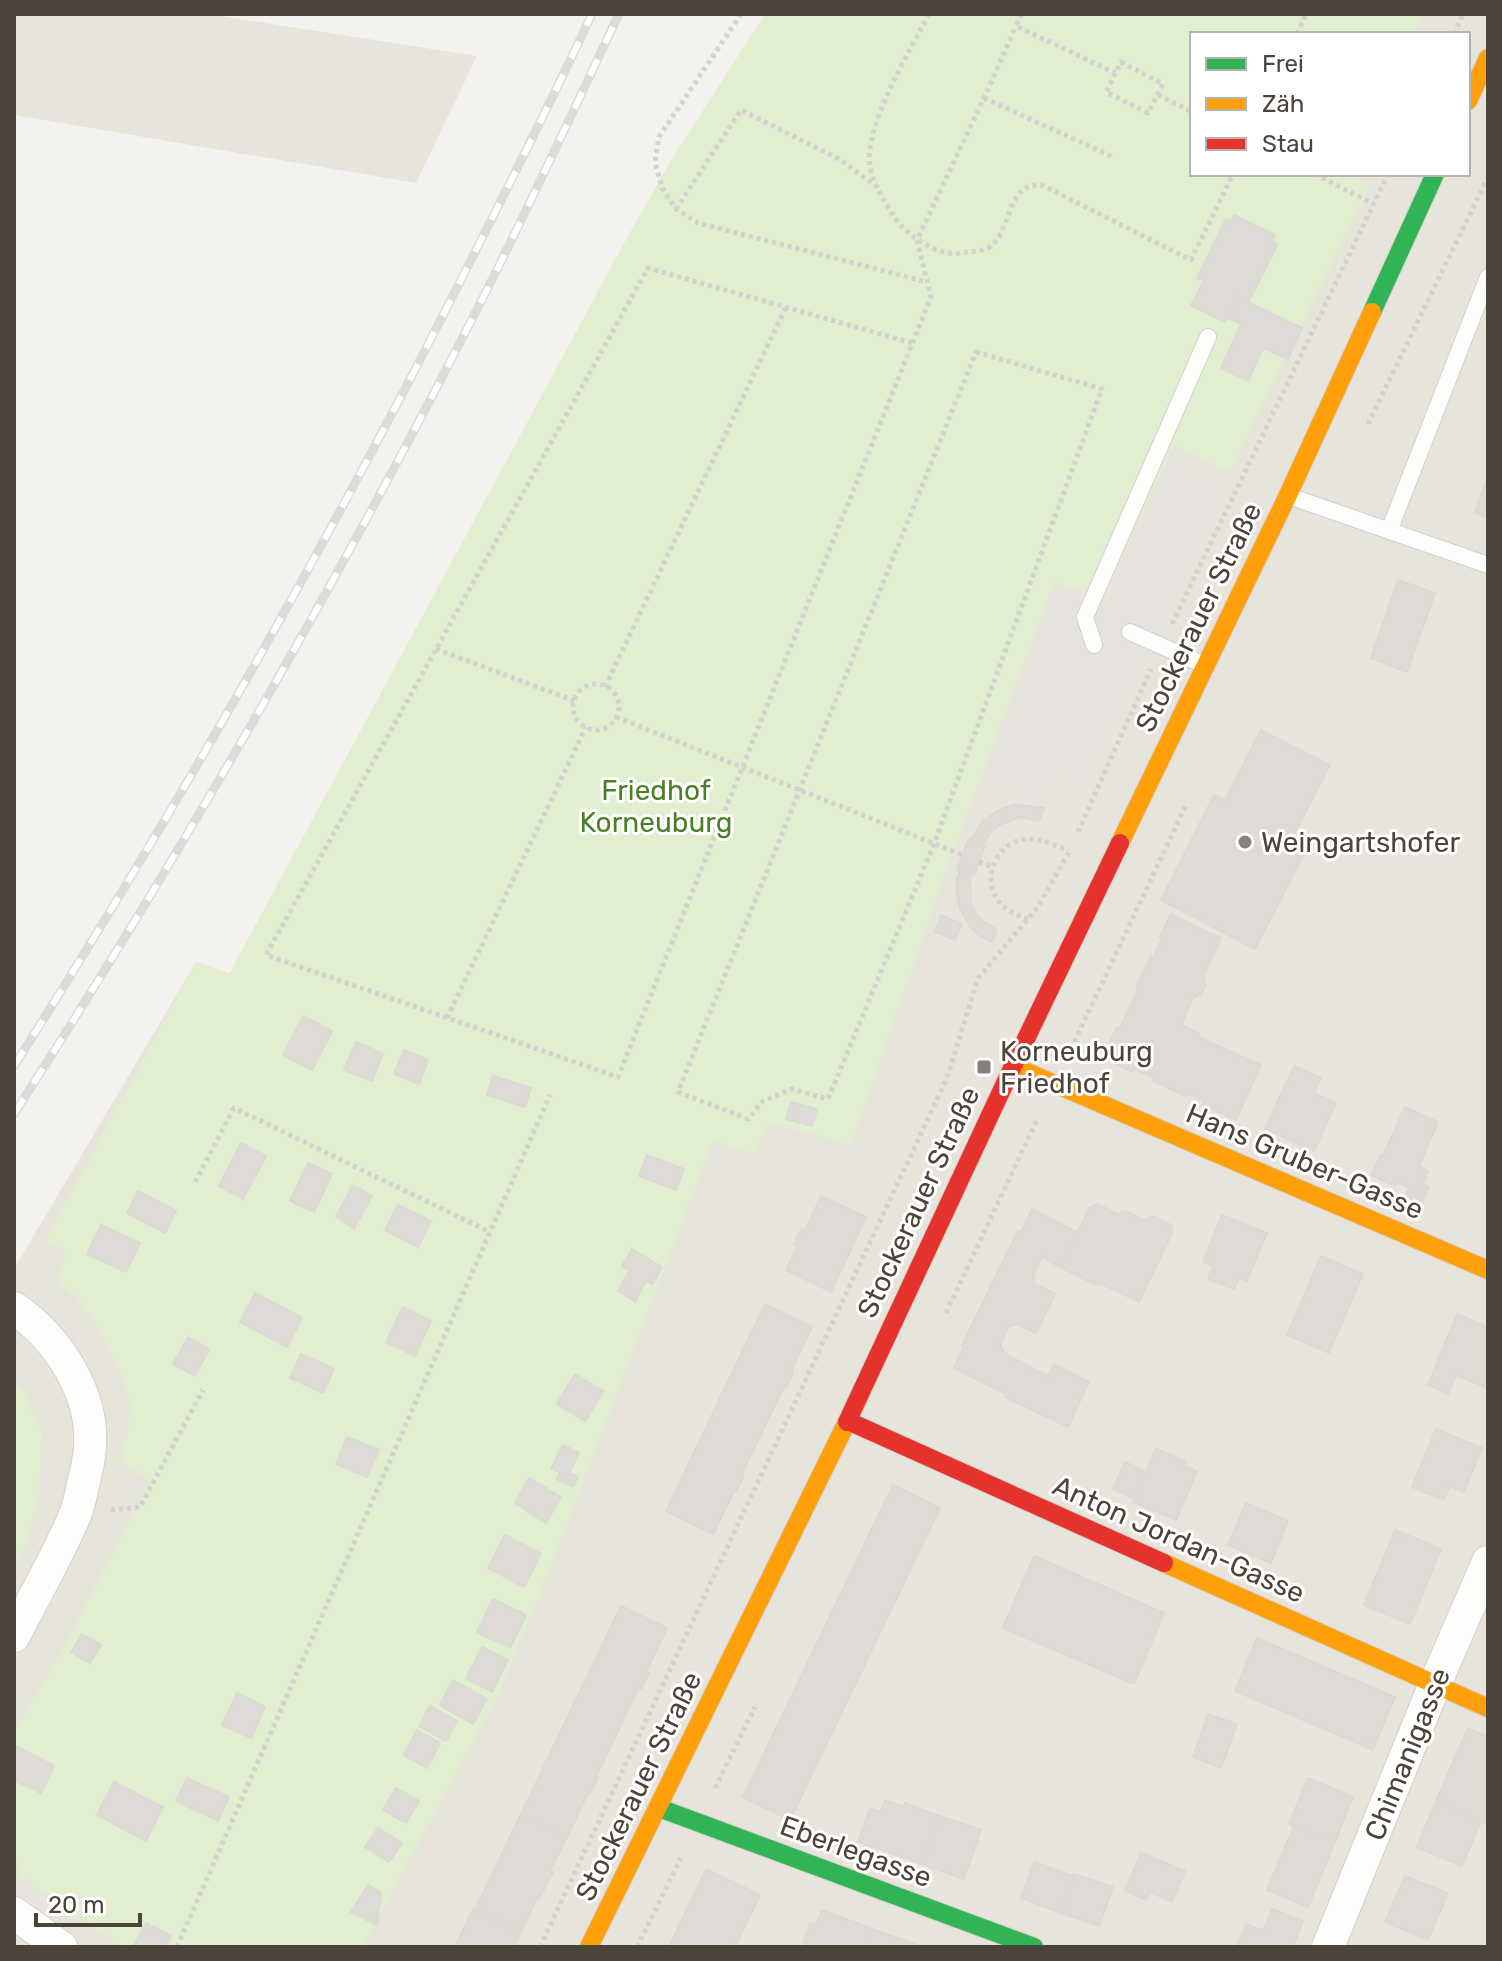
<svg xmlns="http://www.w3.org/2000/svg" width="1502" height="1961" viewBox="0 0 1502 1961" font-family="Rubik,sans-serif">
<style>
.residential{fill:#e7e4dc}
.green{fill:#e1eecf}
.parking{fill:#e6e3df}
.building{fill:#dedbd6;stroke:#dcd9d4;stroke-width:2}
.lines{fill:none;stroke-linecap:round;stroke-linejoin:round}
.lane-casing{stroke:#d2d0cb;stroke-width:18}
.street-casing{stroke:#d2d0cb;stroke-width:34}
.fast-casing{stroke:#d3cfc5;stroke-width:20}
.slow-casing{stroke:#d3cfc5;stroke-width:20}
.jam-casing{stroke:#d3cfc5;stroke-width:20}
.path{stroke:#d3d2cc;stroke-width:5;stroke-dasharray:4 4;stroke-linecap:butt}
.lane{stroke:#fdfdfc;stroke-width:16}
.street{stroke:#fdfdfc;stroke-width:32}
.fast{stroke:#30b455;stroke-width:18}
.slow{stroke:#ff9f0a;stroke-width:18}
.jam{stroke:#e5322d;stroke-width:18}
.rail-casing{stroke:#dbdbda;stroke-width:9}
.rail{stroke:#fff;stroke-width:6;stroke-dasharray:18;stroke-linecap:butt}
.poi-dot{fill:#868178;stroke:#fff;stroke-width:3}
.labels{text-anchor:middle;stroke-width:6;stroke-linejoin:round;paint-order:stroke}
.street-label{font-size:28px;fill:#4b4439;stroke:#fff}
.park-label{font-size:28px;fill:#4a7f2a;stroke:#fff}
.poi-label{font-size:28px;fill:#4b4439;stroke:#fff;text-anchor:start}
</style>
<rect width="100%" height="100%" fill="#f4f2ee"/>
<!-- residential -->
<path class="residential" d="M14,14H207L477,56L416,183L14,115Z
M1423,14H1488V1947H14V1269L196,962L755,1154L767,1122L957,839L1054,581L1101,599L1174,445L1369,186L1347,174H1468V34H1414Z"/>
<!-- green -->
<path class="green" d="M765,14H1423L1414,34H1192V174H1347L1370,186L1229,472L1174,445L1101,600L1054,581L957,839L851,1145L768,1122L755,1155L713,1141L549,1571L499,1694L362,1947H121L20,1876L14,1855V1731L62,1651L149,1481L121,1461C126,1440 131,1420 129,1399C125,1371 93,1315 73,1295C69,1291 63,1287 58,1283L65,1253L46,1239L196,962L229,974L629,234L673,157Z
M14,1383L24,1392L42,1431L39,1494L27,1540L14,1571Z"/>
<!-- parking -->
<path class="parking" d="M1172,462L1229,492L1084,778L1056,769L1044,797L988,776L1057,592L1103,610Z"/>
<!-- building -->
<path class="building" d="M1234,215L1275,235L1272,242L1277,245L1248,303L1237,297L1225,322L1191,305L1204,281L1197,278L1226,219L1231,221Z
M1237,297L1302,328L1288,359L1263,348L1248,381L1221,368L1241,324L1228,318Z
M1488,476V518L1475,513Z
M1398,580L1435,593L1407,672L1371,658Z
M1261,730L1330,765L1292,838L1308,846L1255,949L1161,900L1214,795L1225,800Z
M1015,804L1044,808L1039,821L1020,817L1004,823L994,829L982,844L985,846L974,875H971L970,880L971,902L975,912L982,920L997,930L992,942L982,937L972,929L961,911L956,892L957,879L960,871L957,870L969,838L971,839L983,821L999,810Z
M1171,914L1221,938L1203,977L1205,979L1204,983L1206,984L1201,995L1198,993L1197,997L1194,996L1181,1025L1199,1034L1198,1037L1261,1065L1236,1120L1203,1105L1204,1101L1187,1093L1185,1096L1153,1081L1154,1078L1135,1069L1133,1072L1103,1058L1117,1027L1120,1028L1139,988L1136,987L1151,956L1154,957L1162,938L1160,937Z
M941,915L962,924L955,940L935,932Z
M303,1016L332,1031L312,1070L283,1055Z
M356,1042L383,1054L372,1081L344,1070Z
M404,1050L428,1060L419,1084L394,1074Z
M1294,1066L1321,1078L1314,1093L1336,1103L1314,1151L1265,1129Z
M493,1076L531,1088L525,1107L487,1095Z
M791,1102L817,1109L812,1126L786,1119Z
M1405,1107L1438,1122L1419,1166L1428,1171L1423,1184L1429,1187L1418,1213L1402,1205L1409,1188L1397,1182L1395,1186L1371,1175L1381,1155L1383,1156Z
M241,1143L266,1156L243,1199L219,1186Z
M647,1155L684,1169L676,1190L639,1176Z
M308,1163L332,1174L314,1212L290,1201Z
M353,1185L372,1196L354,1228L336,1217Z
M138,1191L176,1211L165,1233L127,1213Z
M821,1196L866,1217L831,1292L786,1270L798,1245L794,1244L801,1229L805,1231Z
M1097,1204L1118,1214L1126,1211L1144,1220L1153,1216L1171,1225L1173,1231L1139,1302L1100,1283L1096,1285L1060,1267L1090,1207Z
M398,1205L431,1221L418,1247L385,1230Z
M1032,1209L1077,1232L1060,1267L1042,1257L1033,1276L1035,1284L1055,1294L1036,1333L1017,1324L1009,1327L1000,1344L1004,1353L1048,1376L1054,1364L1089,1382L1068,1427L1005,1397L1006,1394L954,1368L964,1346L962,1345L1018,1231L1021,1232Z
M1222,1215L1267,1233L1247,1281L1239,1277L1234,1289L1208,1279L1213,1266L1203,1262Z
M101,1225L140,1243L126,1272L87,1254Z
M632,1249L662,1267L652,1284L646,1281L635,1301L618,1291L630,1270L622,1266Z
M1321,1256L1363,1274L1329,1353L1287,1335Z
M255,1293L302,1318L287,1347L240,1322Z
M765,1304L812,1327L791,1371L793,1372L786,1388L784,1387L741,1475L744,1476L736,1492L734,1491L713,1534L666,1511Z
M403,1307L431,1321L415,1356L386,1342Z
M1457,1314L1488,1327V1388L1456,1375L1448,1394L1428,1385Z
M188,1337L209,1349L195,1376L173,1364Z
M301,1354L334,1369L323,1393L290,1378Z
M575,1374L603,1391L585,1421L557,1404Z
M1436,1429L1482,1448L1464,1492L1449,1486L1444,1500L1412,1487Z
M347,1437L379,1450L367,1477L336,1464Z
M563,1445L579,1453L569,1473L578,1477L573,1487L557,1479L560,1473L551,1468Z
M1156,1449L1185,1461L1183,1465L1197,1471L1176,1520L1133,1502Z
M1125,1462L1146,1472L1134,1499L1113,1489Z
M529,1478L561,1497L546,1523L515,1503Z
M893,1485L940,1508L790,1820L743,1797Z
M1246,1503L1288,1521L1271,1563L1228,1545Z
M1395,1530L1441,1549L1410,1624L1364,1605Z
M505,1535L541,1554L524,1587L488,1568Z
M1034,1556L1164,1613L1134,1684L1003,1628Z
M493,1599L526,1615L510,1648L477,1632Z
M621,1606L667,1628L646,1672L649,1673L641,1689L639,1687L596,1777L598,1778L590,1793H588L567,1837L521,1814Z
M82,1634L101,1645L90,1663L71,1652Z
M1257,1638L1395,1697L1373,1750L1235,1691Z
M482,1647L508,1660L492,1692L466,1678Z
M453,1680L487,1699L473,1724L440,1705Z
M237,1693L265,1707L251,1738L222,1725Z
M430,1706L457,1721L446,1741L419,1726Z
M1208,1714L1237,1724L1221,1768L1193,1757Z
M1468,1728L1488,1737V1824L1436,1801Z
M417,1730L440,1743L427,1768L404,1755Z
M17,1747L54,1766L41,1793L14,1780V1752Z
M187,1778L229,1797L218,1821L176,1801Z
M1308,1778L1353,1797L1335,1842L1289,1824Z
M114,1782L163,1807L146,1841L97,1815Z
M396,1788L419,1801L406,1823L383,1810Z
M885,1800L903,1807L905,1803L939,1816L922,1864L858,1842L870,1808L881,1812Z
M1436,1801L1481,1821L1462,1866L1417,1847Z
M521,1814L567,1837L550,1871L553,1872L539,1899L537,1898L521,1932L475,1910Z
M939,1816L981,1830L964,1879L922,1864Z
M1294,1826L1335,1842L1308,1907L1267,1890Z
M378,1828L402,1843L389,1862L365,1847Z
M1141,1853L1185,1871L1172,1902L1150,1892L1146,1900L1125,1891Z
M1034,1862L1073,1876L1061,1913L1021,1898Z
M706,1869L760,1895L735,1947H669Z
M1074,1874L1113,1887L1099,1926L1061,1913Z
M1405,1876L1448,1893L1428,1940L1385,1922Z
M368,1885L381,1893L377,1925L351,1912Z
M473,1909L521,1932L514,1947H455Z
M1272,1909L1303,1921L1293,1947H1237L1246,1924L1263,1931Z
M822,1910L873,1929L866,1947H810L803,1943L810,1923L816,1925Z
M146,1923L171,1936L165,1947H133Z
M873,1929L922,1947H866Z"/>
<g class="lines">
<defs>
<path id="lane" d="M1289,496L1488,565
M1389,531L1488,277
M1130,632L1204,665
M1094,645L1085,617L1208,337"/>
<path id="street" d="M14,1308C58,1338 94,1393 90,1448C89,1461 86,1473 83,1485C81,1495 79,1505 75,1515C58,1556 34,1596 14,1636
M14,1913L61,1947
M1328,1947L1435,1684L1488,1562"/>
<path id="fast" d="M1372,312L1435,174
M659,1808L1034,1947"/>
<path id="slow" d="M1468,101L1488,58
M1120,843L1288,495L1372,312
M1013,1066L1488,1270
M1164,1563L1488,1708
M589,1947L847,1422"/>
<path id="jam" d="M848,1421L1164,1563
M847,1422L1013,1066L1120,843"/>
</defs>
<!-- lane casing -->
<use href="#lane" class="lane-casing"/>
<!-- street casing -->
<use href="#street" class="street-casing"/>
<!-- fast casing -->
<use href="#fast" class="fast-casing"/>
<!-- slow casing -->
<use href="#slow" class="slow-casing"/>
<!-- jam casing -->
<use href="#jam" class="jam-casing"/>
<!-- path -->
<path class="path" d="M741,14L659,137L655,162L662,188L676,209L698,223L927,282
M929,14C910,50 863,128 870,167C873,184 882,197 891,212C902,231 928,250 949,253C955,254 962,253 968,252C975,251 985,251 991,246C1013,228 1006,182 1042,185L1191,260L1233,174
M1022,14L1016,26L1115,73
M1297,34L1306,14
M1454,34L1463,14
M1121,62L1163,84L1148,113L1106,92Z
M1158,95L1192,112
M984,98L1113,157
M1315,174L1373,204
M676,209L741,110L841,160L874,185
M912,343L648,268L266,955L618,1077L931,297L917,240L984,98L1016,26
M976,352L1102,389L934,844L828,1099L792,1089L763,1101L748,1119L678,1092Z
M1368,424L1488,177
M1172,624L1388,174
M436,649L575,701
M573 707a23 23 0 1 1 46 0a23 23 0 1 1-46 0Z
M605,687L786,307
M616,717L963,855
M1078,832L1151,669
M979,862L993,867
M1028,919C1016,915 1004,910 997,899C981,875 999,841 1027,839C1041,838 1056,846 1069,851
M447,1018L586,727
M1071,1049L1186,805
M195,1182L234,1108L490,1232
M946,1313L1037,1120
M111,1510L140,1507L203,1390
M715,1788L755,1707
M177,1947L550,1095
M540,1947L947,1078L978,978L1038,907L1069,852
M637,1947L681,1858"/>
<!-- lane -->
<use href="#lane" class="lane"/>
<!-- street -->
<use href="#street" class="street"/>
<!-- fast -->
<use href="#fast" class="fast"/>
<!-- slow -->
<use href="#slow" class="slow"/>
<!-- jam -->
<use href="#jam" class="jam"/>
<defs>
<path id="rail" d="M14,1066C180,804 333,535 472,258C513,177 554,96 592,14
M14,1114C188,843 349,563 494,276C537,189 578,101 619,14"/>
</defs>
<!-- rail casing -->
<use href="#rail" class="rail-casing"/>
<!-- rail -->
<use href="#rail" class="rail"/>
</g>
<!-- markers -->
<g class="poi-dot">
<circle cx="1245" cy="842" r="8"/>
<rect x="976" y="1059" width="16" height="16" rx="4"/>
</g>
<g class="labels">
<!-- street labels -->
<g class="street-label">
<text transform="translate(1198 617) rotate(-64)" y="10">Stockerauer Straße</text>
<text transform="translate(1305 1161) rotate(23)" y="10">Hans Gruber-Gasse</text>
<text transform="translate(918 1202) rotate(-65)" y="10">Stockerauer Straße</text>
<text transform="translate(1179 1539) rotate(24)" y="10">Anton Jordan-Gasse</text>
<text transform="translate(1407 1754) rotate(-68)" y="10">Chimanigasse</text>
<text transform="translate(638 1786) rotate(-64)" y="10">Stockerauer Straße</text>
<text transform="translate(856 1851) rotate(20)" y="10">Eberlegasse</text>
</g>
<!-- park labels -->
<g class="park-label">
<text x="656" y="800">Friedhof<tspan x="656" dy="32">Korneuburg</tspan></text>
</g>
<!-- poi labels -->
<g class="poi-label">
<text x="1261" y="852">Weingartshofer</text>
<text x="1000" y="1061">Korneuburg<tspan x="1000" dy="32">Friedhof</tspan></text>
</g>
</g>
<!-- border -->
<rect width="1502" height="1961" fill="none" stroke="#4b4439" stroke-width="32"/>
<!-- legend -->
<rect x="1190" y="32" width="280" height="144" fill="#ffffff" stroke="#b7b4b0" stroke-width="2"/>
<rect x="1206" y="58" width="40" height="12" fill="#30b455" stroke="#b7b4b0" stroke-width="2"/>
<text x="1262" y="72" font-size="24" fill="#4b4439">Frei</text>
<rect x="1206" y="98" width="40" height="12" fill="#ff9f0a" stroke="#b7b4b0" stroke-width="2"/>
<text x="1262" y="112" font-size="24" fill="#4b4439">Zäh</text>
<rect x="1206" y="138" width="40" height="12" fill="#e5322d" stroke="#b7b4b0" stroke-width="2"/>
<text x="1262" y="152" font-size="24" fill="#4b4439">Stau</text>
<!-- scale -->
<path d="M36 1913v12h104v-12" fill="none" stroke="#4b4439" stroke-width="4"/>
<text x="48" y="1913" font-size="24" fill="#4b4439" stroke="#ffffff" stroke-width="6" paint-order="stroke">20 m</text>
</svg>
